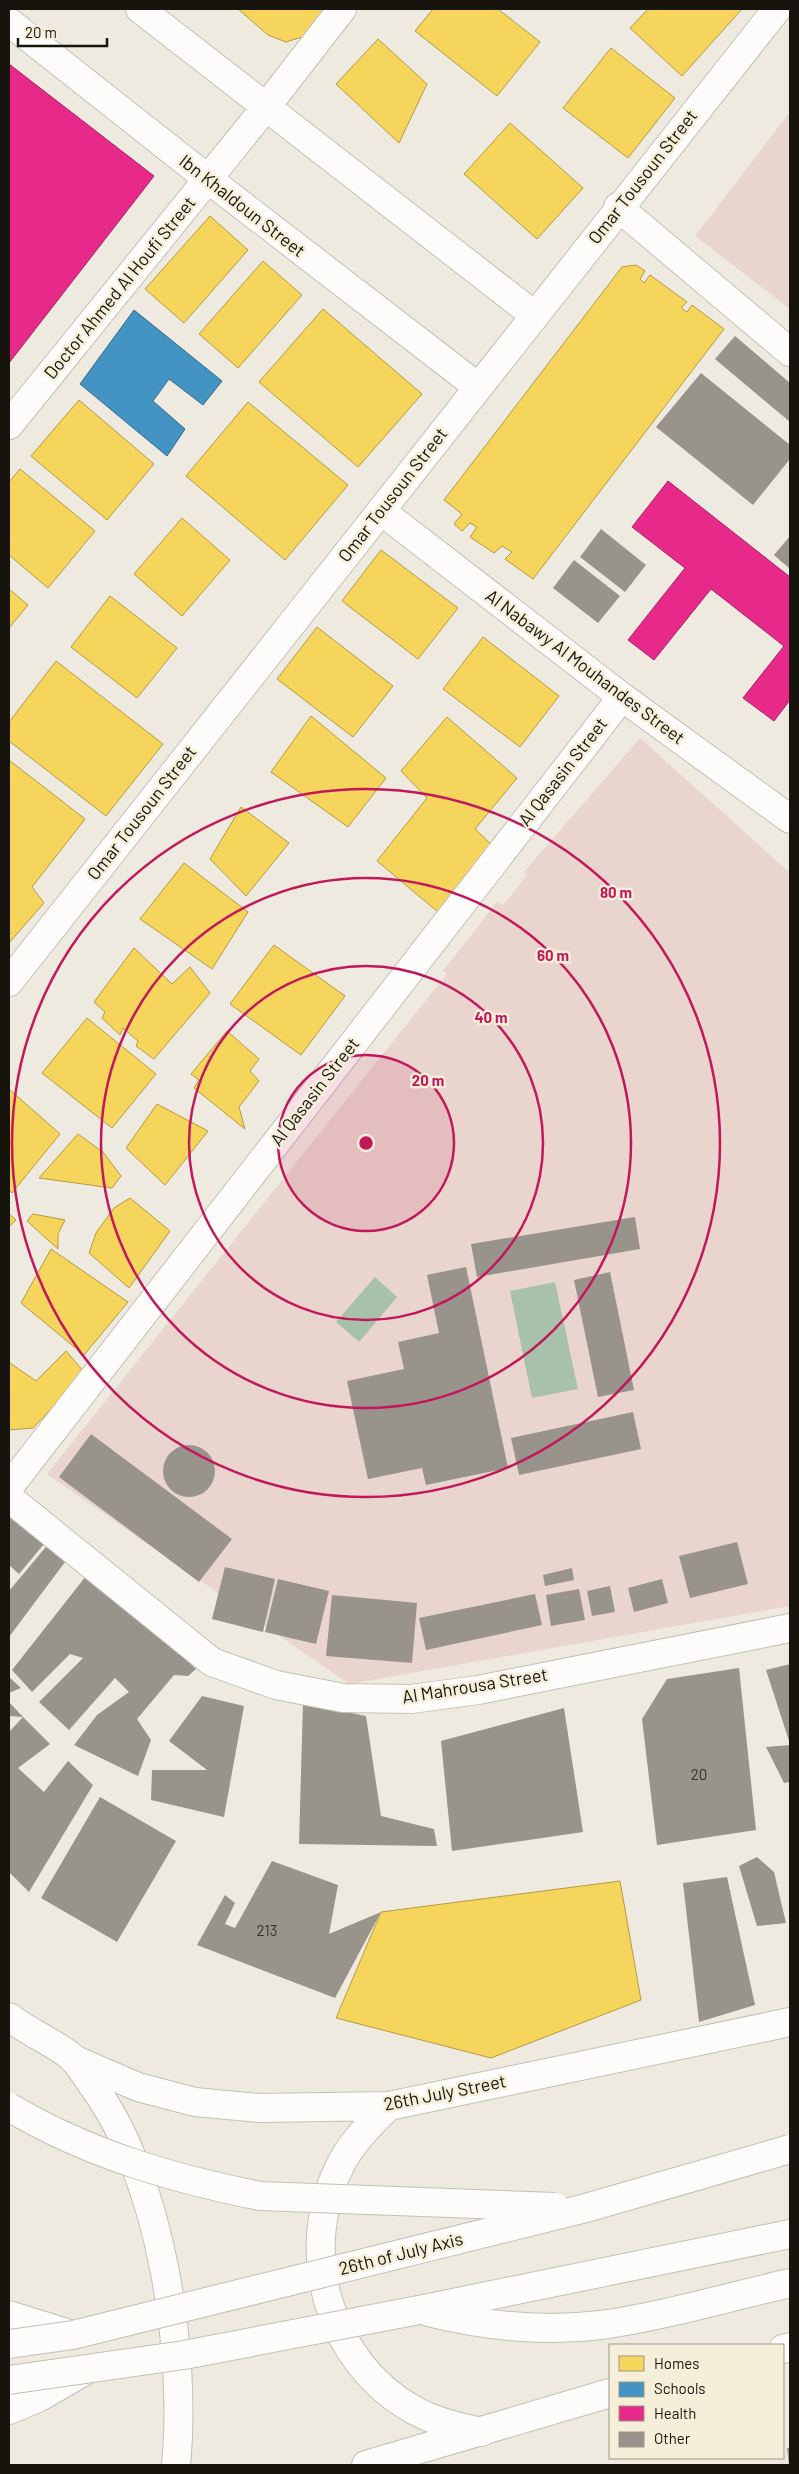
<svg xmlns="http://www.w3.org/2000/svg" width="799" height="2474" viewBox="0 0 799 2474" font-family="Barlow,sans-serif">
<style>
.green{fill:#e9d5cd}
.water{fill:#a7c1ab}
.homes{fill:#f6d55c;stroke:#b39b44}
.schools{fill:#4393c3;stroke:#366d8c}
.health{fill:#e7298a;stroke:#a82364}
.building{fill:#98938b}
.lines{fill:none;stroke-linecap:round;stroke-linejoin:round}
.street-casing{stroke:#c4c0b7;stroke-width:30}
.secondary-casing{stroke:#c4c0b7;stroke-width:30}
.primary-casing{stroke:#c4c0b7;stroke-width:30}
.highway-casing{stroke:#c4c0b7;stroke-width:30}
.street{stroke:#fdfcfa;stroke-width:28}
.secondary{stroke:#fdfcfa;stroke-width:28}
.primary{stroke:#fdfcfa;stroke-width:28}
.highway{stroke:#fdfcfa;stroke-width:28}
.highway-bridge-casing{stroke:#c4c0b7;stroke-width:30;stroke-linecap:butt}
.highway-bridge{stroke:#fdfcfa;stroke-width:28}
.ring{fill:none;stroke:#c2185b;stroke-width:2.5}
.labels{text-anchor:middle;stroke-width:5;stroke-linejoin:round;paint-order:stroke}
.number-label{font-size:15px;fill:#36342c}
.street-label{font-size:18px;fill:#16140c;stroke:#f5eed9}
.centre{fill:#c2185b;stroke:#f5eed9;stroke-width:2.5}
.ring-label{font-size:15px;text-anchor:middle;font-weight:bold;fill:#c2185b;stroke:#f5eed9;stroke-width:5;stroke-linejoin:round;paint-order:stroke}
</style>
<rect width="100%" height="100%" fill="#efeadf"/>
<!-- green -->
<path class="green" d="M790,112V309L695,236Z
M640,738L790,873V1606L349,1684L47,1474L447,974L443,971L497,902L503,905L527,875L524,872Z"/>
<!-- water -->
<path class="water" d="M375,1277L397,1297L359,1342L336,1322Z
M555,1282L578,1389L532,1398L510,1291Z"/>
<!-- homes -->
<path class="homes" d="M238,9H326L305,36L286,42L268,35Z
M433,9H498L540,42L497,96L415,31Z
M648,9H742L682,76L630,28Z
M378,39L427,84L399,143L336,84Z
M611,48L675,98L628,158L563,108Z
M510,123L583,188L537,239L464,174Z
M210,216L248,250L184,323L145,289Z
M263,261L302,295L238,368L199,334Z
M636,265L645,271L640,279L644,283L650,275L687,302L681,308L687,312L692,305L724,329L533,579L505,559L512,552L502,546L494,553L470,537L477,527L470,523L462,531L454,524L462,514L444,500L622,267Z
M323,309L422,394L358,467L259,382Z
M79,400L154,464L107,520L31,456Z
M248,402L348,485L285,560L186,476Z
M20,469L95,531L48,588L9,555V482Z
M182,518L230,560L182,616L134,574Z
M381,550L458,608L418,659L342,601Z
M9,589L28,605L9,628Z
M110,596L177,648L137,698L71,647Z
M317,627L393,686L353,737L277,679Z
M483,637L559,696L520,747L443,689Z
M56,661L163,744L106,816L9,741V722Z
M311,716L386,778L348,827L271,772Z
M447,717L517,778L475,829L493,846L438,912L377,861L427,798L401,771Z
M9,760L85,819L32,887L44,903L9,943Z
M241,807L289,843L246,896L210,859Z
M184,863L248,912L212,969L140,919Z
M274,945L345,996L301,1055L230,1004Z
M134,948L172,984L190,967L210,993L154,1059L136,1046L138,1041L123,1028L120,1035L102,1018L105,1012L94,1002Z
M87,1018L156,1074L112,1128L42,1073Z
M227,1031L259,1059L250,1071L259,1081L239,1107L245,1129L194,1088L199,1080L191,1074Z
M9,1089L60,1134L12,1193L9,1190Z
M157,1104L208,1131L165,1185L126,1148Z
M78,1134L103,1152L121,1176L112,1188L39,1178Z
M130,1198L170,1231L129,1288L89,1253L96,1233L114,1208Z
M9,1214L16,1220L9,1227Z
M33,1214L65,1220L58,1234V1249L27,1221Z
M51,1249L128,1302L84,1355L21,1303Z
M66,1351L85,1373L33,1428L9,1430V1364L10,1363L36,1381Z
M620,1881L641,2000L491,2058L336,2018L381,1912Z"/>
<!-- schools -->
<path class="schools" d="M134,310L222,381L203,405L169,379L153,401L185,429L167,456L80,384Z"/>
<!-- health -->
<path class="health" d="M9,64L154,176L9,363Z
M668,481L790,577V700L774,721L743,698L784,646L711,589L654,660L628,640L685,568L632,527Z"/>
<!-- building -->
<path class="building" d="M735,336L790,383V422L715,359Z
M701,373L790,445V459L753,505L656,427Z
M601,529L646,565L625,592L580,557Z
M790,536V569L774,555Z
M574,560L620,596L598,623L553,588Z
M635,1217L640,1249L477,1277L471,1244Z
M466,1267L508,1468L426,1485L422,1468L368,1479L347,1381L404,1369L398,1342L439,1333L427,1275Z
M610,1272L634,1390L598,1397L574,1280Z
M633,1412L641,1449L519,1475L511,1438Z
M91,1434L232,1539L199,1582L59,1477Z
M163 1471a26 26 0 1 1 52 0a26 26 0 1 1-52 0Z
M9,1516L44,1544L19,1574L9,1565Z
M50,1542L68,1558L9,1637V1591Z
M737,1542L748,1584L690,1598L679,1556Z
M225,1567L275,1579L263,1632L212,1619Z
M572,1568L574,1580L545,1586L543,1575Z
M90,1571L196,1669L188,1676L174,1675L137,1719L151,1740L138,1776L74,1745L97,1715L129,1692L115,1678L69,1730L39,1702L83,1658L70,1654L32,1692L12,1670Z
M278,1579L329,1591L316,1644L265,1632Z
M662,1579L668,1603L634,1612L628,1588Z
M610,1586L615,1612L592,1616L587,1591Z
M579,1589L585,1620L551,1626L546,1595Z
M535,1594L542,1625L426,1650L419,1618Z
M332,1595L417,1603L412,1663L326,1656Z
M790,1664V1744L766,1670Z
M739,1668L756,1830L657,1845L642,1719L667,1679Z
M9,1677L21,1688L9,1693Z
M202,1696L244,1706L224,1817L151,1800L152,1770H207L169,1741Z
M9,1702L23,1717L9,1716Z
M303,1703L366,1716L381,1816L434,1829L437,1846L299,1844Z
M564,1708L583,1832L452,1851L441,1741Z
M23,1717L50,1744L18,1768L44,1792L68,1761L93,1785L29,1892L9,1872V1732Z
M790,1745V1782L784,1783L766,1747Z
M100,1797L176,1841L117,1942L41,1898Z
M757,1857L774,1872L786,1923L757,1926L739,1866Z
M272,1861L338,1885L329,1934L381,1912L335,1998L197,1945L225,1895L235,1903L225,1924L235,1928Z
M727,1877L755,2005L699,2022L683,1883Z
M787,2448H790V2465H789Z"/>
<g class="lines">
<defs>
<path id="street" d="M140,9L534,315
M9,22L208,179L478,387
M618,207L790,352
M9,425L266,107L342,9
M381,511L622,697L790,819
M9,982L777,9
M9,1487L622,697
M9,1498L212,1662L276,1685L343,1698L411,1699L478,1690L790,1628"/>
<path id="secondary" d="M73,2059L138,2087L195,2102L259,2108L389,2106L790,2022
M389,2106C372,2122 355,2139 343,2160C295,2247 327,2362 414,2410C435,2422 459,2427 482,2432
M783,2349L790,2347
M366,2465L610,2393"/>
<path id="primary" d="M9,2017C28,2032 55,2043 73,2058C80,2066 87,2077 93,2086C161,2178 187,2353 176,2465"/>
<path id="highway" d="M419,2310L790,2234
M428,2312C484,2326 543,2332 601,2325C665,2316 728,2297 790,2283
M9,2315L73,2335
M9,2410L40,2397L88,2369"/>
</defs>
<!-- street casing -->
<use href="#street" class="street-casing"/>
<!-- secondary casing -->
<use href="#secondary" class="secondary-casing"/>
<!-- primary casing -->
<use href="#primary" class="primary-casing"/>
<!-- highway casing -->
<use href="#highway" class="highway-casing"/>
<!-- street -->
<use href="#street" class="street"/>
<!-- secondary -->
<use href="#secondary" class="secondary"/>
<!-- primary -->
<use href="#primary" class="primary"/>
<!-- highway -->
<use href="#highway" class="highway"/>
<defs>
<path id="highway-bridge" d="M9,2107C88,2154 171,2178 260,2196L555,2207
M9,2344L73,2335L586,2208L790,2149
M9,2380L184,2355L419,2310"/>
</defs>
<!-- highway-bridge casing -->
<use href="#highway-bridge" class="highway-bridge-casing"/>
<!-- highway-bridge -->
<use href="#highway-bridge" class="highway-bridge"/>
</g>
<!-- distance rings -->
<circle cx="366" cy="1143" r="88" fill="#c2185b" fill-opacity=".12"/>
<g class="ring">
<circle cx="366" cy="1143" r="88"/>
<circle cx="366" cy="1143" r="177"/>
<circle cx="366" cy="1143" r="265"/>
<circle cx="366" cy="1143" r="354"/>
</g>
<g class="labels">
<!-- number labels -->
<g class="number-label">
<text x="699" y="1780">20</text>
<text x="267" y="1936">213</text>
</g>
<!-- street labels -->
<g class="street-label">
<text transform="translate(643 177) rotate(-52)" y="6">Omar Tousoun Street</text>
<text transform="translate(242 206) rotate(38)" y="6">Ibn Khaldoun Street</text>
<text transform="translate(120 288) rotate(-51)" y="6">Doctor Ahmed Al Houfi Street</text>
<text transform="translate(393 495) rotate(-52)" y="6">Omar Tousoun Street</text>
<text transform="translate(585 667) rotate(37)" y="6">Al Nabawy Al Mouhandes Street</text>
<text transform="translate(563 772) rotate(-52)" y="6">Al Qasasin Street</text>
<text transform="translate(142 813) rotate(-52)" y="6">Omar Tousoun Street</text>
<text transform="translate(315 1092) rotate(-52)" y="6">Al Qasasin Street</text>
<text transform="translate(475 1686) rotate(-9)" y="6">Al Mahrousa Street</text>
<text transform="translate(445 2093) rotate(-11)" y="6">26th July Street</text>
<text transform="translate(401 2254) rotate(-14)" y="6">26th of July Axis</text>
</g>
</g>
<circle cx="366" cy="1143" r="8" class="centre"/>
<g class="ring-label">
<text x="616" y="898">80 m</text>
<text x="553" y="961">60 m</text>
<text x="491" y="1023">40 m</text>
<text x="428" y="1086">20 m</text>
</g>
<!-- border -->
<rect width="799" height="2474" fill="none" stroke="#16140c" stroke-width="20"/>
<!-- legend -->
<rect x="609" y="2344" width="175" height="115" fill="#f5eed9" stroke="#9c9787"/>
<rect x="619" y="2356" width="25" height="15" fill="#f6d55c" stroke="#9c9787"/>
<text x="654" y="2369" font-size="15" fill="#16140c">Homes</text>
<rect x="619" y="2382" width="25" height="15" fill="#4393c3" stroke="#9c9787"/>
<text x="654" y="2394" font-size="15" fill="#16140c">Schools</text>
<rect x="619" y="2406" width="25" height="15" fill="#e7298a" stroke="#9c9787"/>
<text x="654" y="2419" font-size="15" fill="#16140c">Health</text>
<rect x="619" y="2432" width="25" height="15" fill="#98938b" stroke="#9c9787"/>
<text x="654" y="2444" font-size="15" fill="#16140c">Other</text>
<!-- scale -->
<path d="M18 38v8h89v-8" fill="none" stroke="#16140c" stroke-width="2.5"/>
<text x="25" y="38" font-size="15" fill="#16140c" stroke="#f5eed9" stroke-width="4" paint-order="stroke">20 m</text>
</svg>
